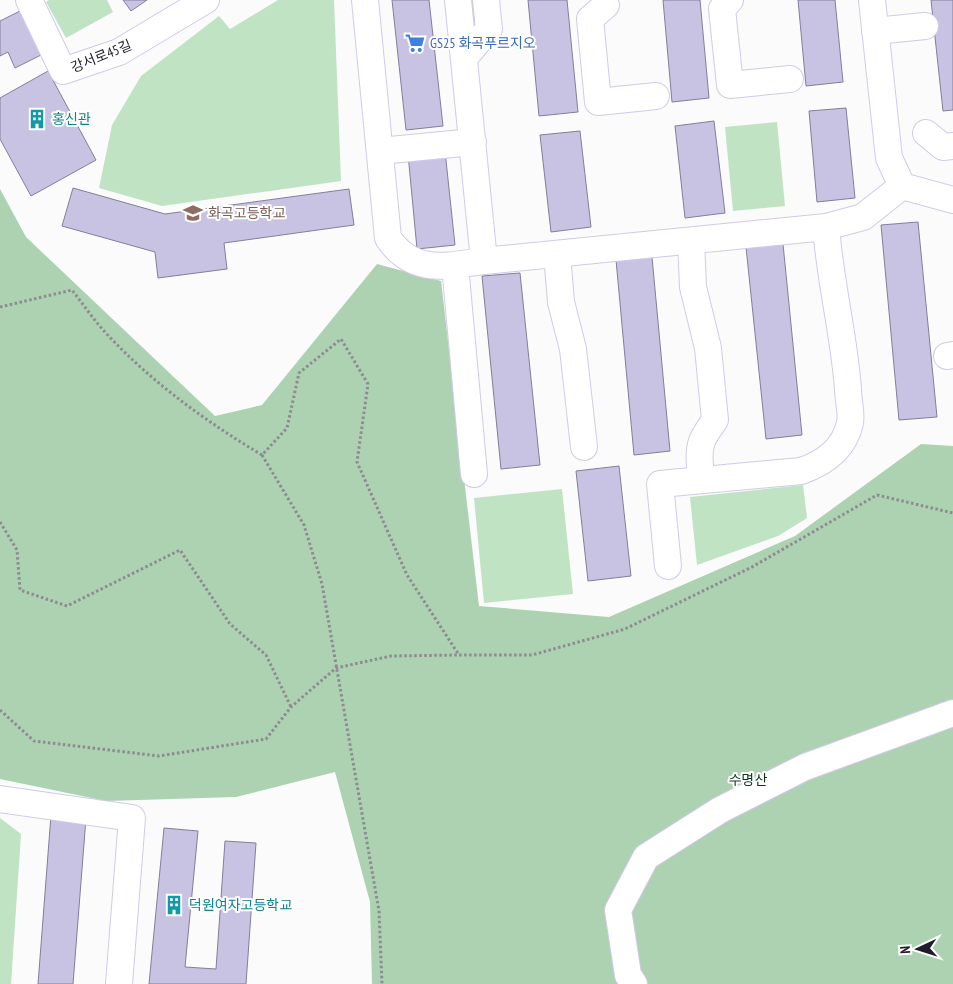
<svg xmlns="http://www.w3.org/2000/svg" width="953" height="984" viewBox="0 0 953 984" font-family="'PT Sans Narrow','Noto Sans KR',sans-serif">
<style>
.green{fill:#bfe3c3}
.forest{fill:#add2b2}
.building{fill:#c9c3e3;stroke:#837d9b}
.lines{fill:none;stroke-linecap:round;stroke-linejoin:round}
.minor-casing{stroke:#d2c9e9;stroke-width:28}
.path{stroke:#8d8b91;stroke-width:3;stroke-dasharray:2.5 2.5;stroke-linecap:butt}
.minor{stroke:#fff;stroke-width:26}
.labels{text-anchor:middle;stroke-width:4;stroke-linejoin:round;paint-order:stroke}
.shop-label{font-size:14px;fill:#366cbe;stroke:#fff;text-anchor:start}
.street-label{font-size:14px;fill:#201c28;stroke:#fff}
.culture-label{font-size:14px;fill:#0d838f;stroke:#fff;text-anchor:start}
.education-label{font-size:14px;fill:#785e54;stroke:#fff;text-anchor:start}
.park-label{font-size:14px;fill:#0a3516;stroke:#fff}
</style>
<rect width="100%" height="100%" fill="#fbfbfb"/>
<!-- green -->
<path class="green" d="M49,0H107L113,12L66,38L46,2Z
M278,0H334L341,181L162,206L99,188L112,125L141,76L219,16L230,29Z
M777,122L785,206L733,211L725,127Z
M803,485L807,518L778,536L697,565L690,497Z
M562,489L573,594L484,603L474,498Z
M0,818L21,834L11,984H0Z"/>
<!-- forest -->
<path class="forest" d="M0,189L26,237L215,416L262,405L377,264L441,281L479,606L609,617L795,536L921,444L953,446V984H372L370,902L335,772L236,797L106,801L0,779Z"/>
<!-- building -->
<path class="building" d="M123,0H147L131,11Z
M392,0H429L443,126L406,130Z
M528,0H567L578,112L539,116Z
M663,0H700L709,98L672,102Z
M798,0H835L843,82L806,86Z
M931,0H953V110L943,111Z
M22,10L43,54L15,68L8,52L0,56V21Z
M48,71L96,160L31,196L0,139V98Z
M846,108L855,198L817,202L809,111Z
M714,121L725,213L685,218L675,126Z
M580,131L591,227L551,232L540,135Z
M445,151L455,245L417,249L408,154Z
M73,188L165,214L349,189L354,225L224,243L227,269L158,278L155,252L62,226Z
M918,222L937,417L899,420L881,225Z
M783,244L802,435L766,439L746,247Z
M652,257L670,451L634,455L616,260Z
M520,273L540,465L501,469L482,276Z
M619,466L631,576L588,581L576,471Z
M51,815L86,818L73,984H38Z
M164,828L198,831L185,967L216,969L225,841L256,843L246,984H149Z"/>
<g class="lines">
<defs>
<path id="minor" d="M29,0L63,71L119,52L206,0
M365,0L388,238C413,275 446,266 484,261
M458,0L484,261L826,227L863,217L902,186L953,200
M730,0L722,9L730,85L790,79
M872,0L889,158L902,186
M606,5L590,19L598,102L656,96
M875,31L925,26
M464,58L489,29L486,0
M926,133L943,147L953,146
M380,151L473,142
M691,241L693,287L708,348L715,420C702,438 698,444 700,466
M557,254L561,302L573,349L584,447
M455,265L474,474
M947,356L953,355
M668,566L660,484L801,471C824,463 844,450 850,423C852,413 848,400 848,389C844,335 830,281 826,227
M0,799L132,818L119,984
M634,984L628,975L618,910L646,857L720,810L805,767L953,713"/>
</defs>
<!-- minor casing -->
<use href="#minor" class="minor-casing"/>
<!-- path -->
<path class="path" d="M0,307L72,290C83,304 93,319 105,332C150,381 205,421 262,455L287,428L299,373L341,339L368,384L357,462L407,575L459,655H532L625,629L752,567L877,495L953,513
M262,455L304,525L322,584L379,911L382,984
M0,522L17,550L20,590L67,606L180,550L230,624L266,655L291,707
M0,710L34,741L159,756L266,739L291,707L336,668L391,656L459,655"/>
<!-- minor -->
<use href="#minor" class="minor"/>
</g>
<!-- icons -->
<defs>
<symbol id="supermarket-bare" viewBox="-9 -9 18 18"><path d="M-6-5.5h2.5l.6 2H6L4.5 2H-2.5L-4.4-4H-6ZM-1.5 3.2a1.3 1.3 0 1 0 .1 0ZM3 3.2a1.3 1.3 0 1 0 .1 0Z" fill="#3f7fe0" stroke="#fff" stroke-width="2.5" paint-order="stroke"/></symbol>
<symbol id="building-bare" viewBox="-9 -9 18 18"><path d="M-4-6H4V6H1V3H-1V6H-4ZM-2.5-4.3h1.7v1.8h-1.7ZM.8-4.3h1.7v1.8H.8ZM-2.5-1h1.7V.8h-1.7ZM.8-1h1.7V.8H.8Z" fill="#0f9aa8" stroke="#fff" stroke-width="2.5" paint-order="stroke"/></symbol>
<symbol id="school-bare" viewBox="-9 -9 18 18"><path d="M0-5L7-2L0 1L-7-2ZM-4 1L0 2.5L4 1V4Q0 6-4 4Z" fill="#8d6e63" stroke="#fff" stroke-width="2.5" paint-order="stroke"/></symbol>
</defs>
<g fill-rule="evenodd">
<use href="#supermarket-bare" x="401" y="29" width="28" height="28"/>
<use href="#building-bare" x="23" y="105" width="28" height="28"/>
<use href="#school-bare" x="179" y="199" width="28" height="28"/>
<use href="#building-bare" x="160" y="891" width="28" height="28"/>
</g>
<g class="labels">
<!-- shop labels -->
<g class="shop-label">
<text x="430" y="48">GS25 화곡푸르지오</text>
</g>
<!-- street labels -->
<g class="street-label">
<text transform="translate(101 56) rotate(-22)" y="5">강서로45길</text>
</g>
<!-- culture labels -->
<g class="culture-label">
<text x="52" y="124">홍신관</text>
<text x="189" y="910">덕원여자고등학교</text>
</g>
<!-- education labels -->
<g class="education-label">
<text x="208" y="218">화곡고등학교</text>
</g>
<!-- park labels -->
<g class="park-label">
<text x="748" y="785">수명산</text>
</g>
</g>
<!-- north arrow -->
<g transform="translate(918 949) rotate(266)" stroke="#ffffff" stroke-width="4" paint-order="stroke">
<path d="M0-4L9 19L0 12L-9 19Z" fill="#201c28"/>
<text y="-8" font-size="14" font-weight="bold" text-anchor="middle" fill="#201c28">N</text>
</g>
</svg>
